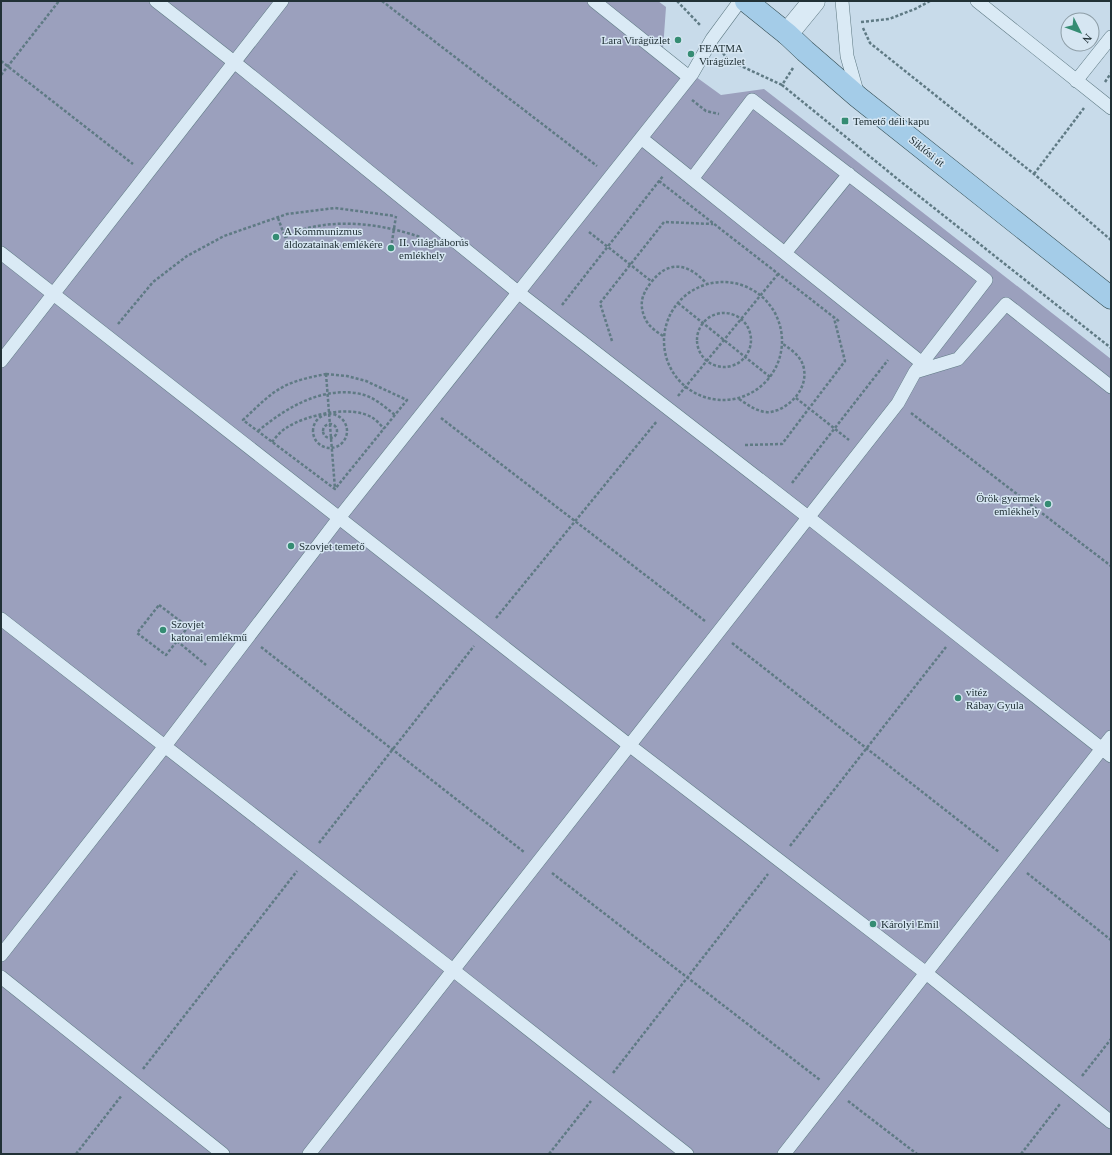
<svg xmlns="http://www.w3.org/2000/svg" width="1112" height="1155" viewBox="0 0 1112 1155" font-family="'Times New Roman',serif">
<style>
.cemetery{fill:#9ba0bd}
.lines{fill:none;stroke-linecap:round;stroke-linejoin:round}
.service-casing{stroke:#5f7a84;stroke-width:14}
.minor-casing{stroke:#5f7a84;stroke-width:23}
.primary-casing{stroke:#324c52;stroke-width:23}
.path{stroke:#5f7a84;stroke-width:2.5;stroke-dasharray:3 2;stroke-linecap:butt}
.service{stroke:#daeaf5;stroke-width:13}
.minor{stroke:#daeaf5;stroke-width:22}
.primary{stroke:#a4cce8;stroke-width:22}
.poi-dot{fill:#358c73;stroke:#d6e6f2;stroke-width:1.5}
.labels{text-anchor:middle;stroke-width:3;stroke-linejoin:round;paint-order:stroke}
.poi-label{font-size:11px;fill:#213136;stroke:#d6e6f2;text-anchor:start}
.street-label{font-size:11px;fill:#213136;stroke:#d6e6f2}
</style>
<rect width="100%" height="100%" fill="#c8dbea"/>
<!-- cemetery -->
<path class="cemetery" d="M1,1H658L666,7L663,49L692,74L721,95L764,89L1111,359V1154H1Z"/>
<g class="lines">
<defs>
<path id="service" d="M156,1L234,62L519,293L808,517L1111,756
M594,1L689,77
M842,1L847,56L858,95
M977,1L1111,108
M1076,81L1111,37
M692,179L922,363
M1,253L629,745L926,973L1111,1122
M785,253L849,174
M1,361L282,1
M915,372L958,359L1006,304L1111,387
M1,619L453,970L687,1154
M1,955L165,746L339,518L692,74L712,39L740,1
M1,977L223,1154
M309,1154L898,403L915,372L986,280L752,100L692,179L641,138
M784,1154L1111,737"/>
<path id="minor" d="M787,34L814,1"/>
<path id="primary" d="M746,1L787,34L805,51L858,97L1111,298"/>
</defs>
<!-- service casing -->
<use href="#service" class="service-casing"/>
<!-- minor casing -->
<use href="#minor" class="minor-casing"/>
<!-- primary casing -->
<use href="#primary" class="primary-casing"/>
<!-- path -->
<path class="path" d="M382,1L597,166
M677,1L701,26
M861,22L889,19L915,9L930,1
M863,28L870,43L1034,174L1111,240
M723,53L728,60L782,85
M1,61L133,164
M793,68L782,85L900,181L1111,348
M1,75L59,1
M1105,82L1111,73
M692,100L706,111L719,114
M1034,174L1084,108
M659,181L840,322
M278,218L285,237C293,234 300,230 308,228C345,219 385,225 420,237
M589,232L651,281
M391,248L396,216
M664 341a59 59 0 1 1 118 0a59 59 0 1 1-118 0Z
M678,303L770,377
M562,305L663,176
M697 340a27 27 0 1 1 54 0a27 27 0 1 1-54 0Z
M118,324L153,282L187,256L224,236L287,214L335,208L395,216
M663,336C657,332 651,328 647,322C643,316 641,307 642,301C643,290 658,271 669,268C684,263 697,273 707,284
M612,341L600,303L664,222L713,224
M326,374L347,376L366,381L407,400L335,489L243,420C255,409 267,396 281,388C295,380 311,377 326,374Z
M326,374L335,489
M678,396L778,274
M796,398L849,440
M739,399C748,405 756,411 766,412C770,413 774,411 778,410C794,403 807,387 804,369C802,357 792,350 783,344
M911,413L1111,566
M313 431a17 17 0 1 1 34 0a17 17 0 1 1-34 0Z
M441,418L705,621
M323 431a7 7 0 1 1 14 0a7 7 0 1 1-14 0Z
M258,431C287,407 322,386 361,394C374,397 385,407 395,415
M272,442C276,437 281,431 286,428C306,415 351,404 373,418C377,421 381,425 384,429
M745,445L782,444L845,361L834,318
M792,483L888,360
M159,605L188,627L166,655L137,633Z
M496,618L657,421
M177,641L206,665
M732,643L999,852
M261,647L524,852
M319,843L474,646
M790,846L946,647
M552,873L820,1080
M1027,873L1111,940
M143,1069L297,871
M613,1073L768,874
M1082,1076L1111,1039
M848,1101L917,1154
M76,1154L122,1095
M549,1154L591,1101
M1021,1154L1060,1104"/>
<!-- service -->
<use href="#service" class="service"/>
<!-- minor -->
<use href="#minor" class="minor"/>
<!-- primary -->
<use href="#primary" class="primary"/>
</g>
<!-- markers -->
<g class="poi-dot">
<circle cx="678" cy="40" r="4"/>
<circle cx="691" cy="54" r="4"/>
<rect x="841" y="117" width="8" height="8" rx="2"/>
<circle cx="276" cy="237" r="4"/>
<circle cx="391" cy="248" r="4"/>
<circle cx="1048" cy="504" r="4"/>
<circle cx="291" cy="546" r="4"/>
<circle cx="163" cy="630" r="4"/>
<circle cx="958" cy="698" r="4"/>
<circle cx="873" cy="924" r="4"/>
</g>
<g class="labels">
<!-- poi labels -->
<g class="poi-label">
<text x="670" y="44" text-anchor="end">Lara Virágüzlet</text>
<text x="699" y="52">FEATMA<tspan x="699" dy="13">Virágüzlet</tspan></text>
<text x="853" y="125">Temető déli kapu</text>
<text x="284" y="235">A Kommunizmus<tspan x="284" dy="13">áldozatainak emlékére</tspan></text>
<text x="399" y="246">II. világháborús<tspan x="399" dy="13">emlékhely</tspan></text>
<text x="1040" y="502" text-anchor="end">Örök gyermek<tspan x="1040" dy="13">emlékhely</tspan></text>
<text x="299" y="550">Szovjet temető</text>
<text x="171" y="628">Szovjet<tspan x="171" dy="13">katonai emlékmű</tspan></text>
<text x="966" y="696">vitéz<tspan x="966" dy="13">Rábay Gyula</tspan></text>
<text x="881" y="928">Károlyi Emil</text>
</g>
<!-- street labels -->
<g class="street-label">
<text transform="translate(927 151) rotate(39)" y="4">Siklósi út</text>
</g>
</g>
<!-- border -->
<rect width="1112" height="1155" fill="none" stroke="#213136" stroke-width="4"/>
<!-- north arrow -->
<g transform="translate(1080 32) rotate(132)"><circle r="19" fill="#d6e6f2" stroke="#8e9ea7"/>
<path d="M0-3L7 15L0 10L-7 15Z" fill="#358c73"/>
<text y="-6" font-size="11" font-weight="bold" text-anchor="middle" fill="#213136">N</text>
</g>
</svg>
